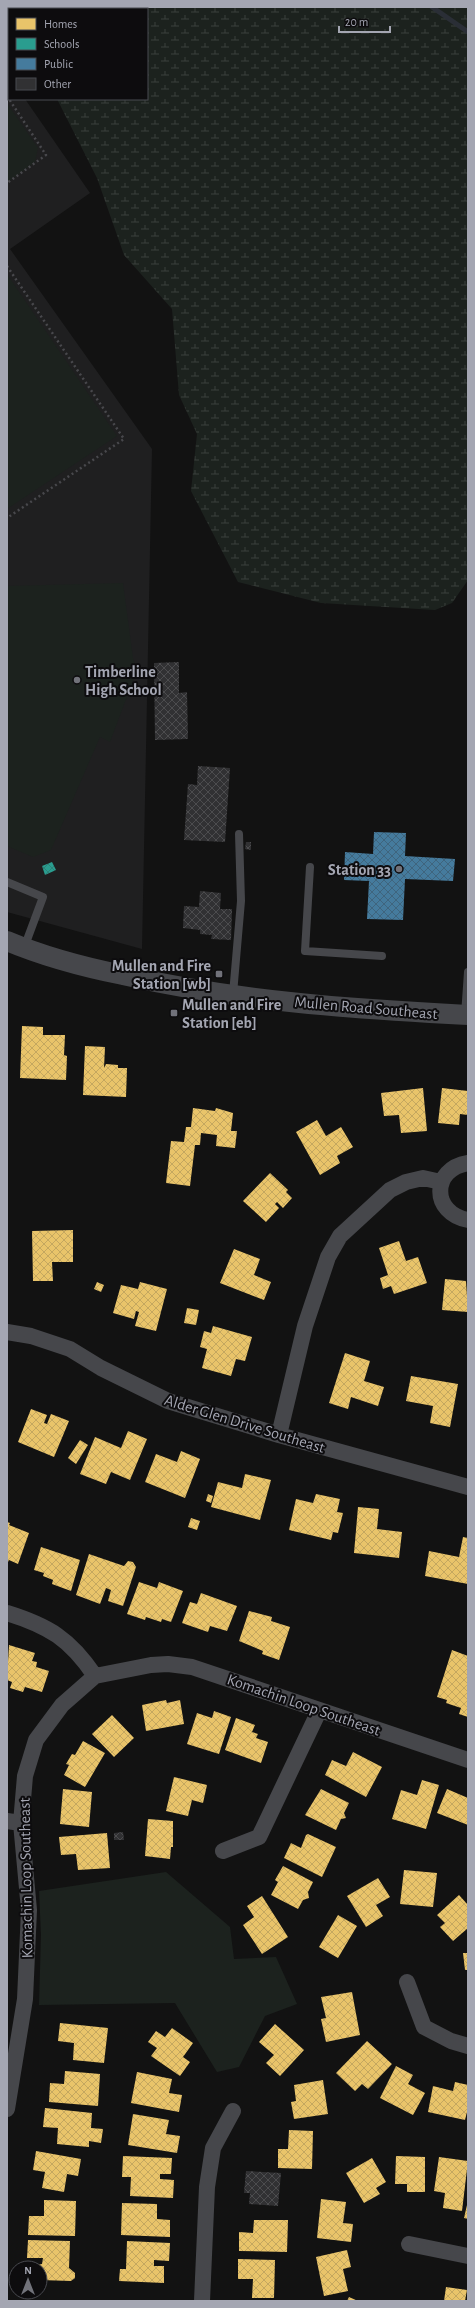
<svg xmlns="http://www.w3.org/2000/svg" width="475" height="2308" viewBox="0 0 475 2308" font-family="'Alegreya Sans',sans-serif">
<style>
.built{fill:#1f1f20}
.green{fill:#1c221e}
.wetland{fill:url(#wetland-marsh)}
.homes{fill:url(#homes-cross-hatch)}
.schools{fill:url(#schools-cross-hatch)}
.public{fill:url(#public-cross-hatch)}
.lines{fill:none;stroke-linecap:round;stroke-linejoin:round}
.stream{stroke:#2a2e36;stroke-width:5}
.building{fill:url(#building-cross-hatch)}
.path{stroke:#48484c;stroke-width:2.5;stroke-dasharray:2 3;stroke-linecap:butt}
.service{stroke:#46474b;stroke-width:8}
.minor{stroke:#46474b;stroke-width:16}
.tertiary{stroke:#46474b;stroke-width:20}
.poi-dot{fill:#71727a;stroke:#0d0c0e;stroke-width:1.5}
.labels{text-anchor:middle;stroke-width:4;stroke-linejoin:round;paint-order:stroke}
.poi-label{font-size:16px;font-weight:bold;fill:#a4a6b2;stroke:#0d0c0e;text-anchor:start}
.street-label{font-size:16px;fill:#a4a6b2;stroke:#0d0c0e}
</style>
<defs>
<pattern id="wetland-marsh" width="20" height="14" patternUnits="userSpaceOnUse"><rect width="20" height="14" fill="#1c221e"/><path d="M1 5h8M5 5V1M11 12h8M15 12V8" fill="none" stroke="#3a3f3c"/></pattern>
<pattern id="homes-cross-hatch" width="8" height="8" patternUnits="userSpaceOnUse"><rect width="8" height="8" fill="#e9c46a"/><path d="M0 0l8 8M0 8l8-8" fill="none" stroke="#c4a75f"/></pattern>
<pattern id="schools-cross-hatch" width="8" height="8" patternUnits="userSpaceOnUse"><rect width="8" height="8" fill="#2a9d8f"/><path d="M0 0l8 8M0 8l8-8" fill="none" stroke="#2c8278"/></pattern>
<pattern id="public-cross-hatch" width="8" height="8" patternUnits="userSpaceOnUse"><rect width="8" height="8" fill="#457b9d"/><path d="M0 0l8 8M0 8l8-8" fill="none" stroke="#3f657e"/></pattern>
<pattern id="building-cross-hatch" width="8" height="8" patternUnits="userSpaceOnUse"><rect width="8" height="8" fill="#313133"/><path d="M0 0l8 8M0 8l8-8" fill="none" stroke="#4c4c4e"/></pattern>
</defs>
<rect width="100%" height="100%" fill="#121212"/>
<!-- built -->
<path class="built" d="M7,72L9,75V99H25L90,193L10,249L152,449L142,949L7,912Z"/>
<!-- green -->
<path class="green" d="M7,103L38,148L35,162L7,183Z
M7,274L117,436L7,509Z
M123,583L133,658L136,668L134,678L110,742L100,737L51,850L33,857L7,846V586Z
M166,1872L230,1927L234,1959L276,1957L297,2004L265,2016L239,2067L217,2072L175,2003L39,2005L41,1935L39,1891Z"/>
<!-- wetland -->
<path class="wetland" d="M9,7H468V580L452,603L435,610L321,603L238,582L191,491L197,434L179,395L172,309L124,255L97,178L57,99H147V9H10Z"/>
<!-- homes -->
<path class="homes" d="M22,1026L43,1027V1035H65L64,1055L67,1056L66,1080L20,1078Z
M85,1046L105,1047L104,1068L106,1064L118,1065V1068H127L126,1097L83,1095Z
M423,1088L427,1131L401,1133L399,1115L384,1116L381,1093Z
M442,1088L468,1091V1115L460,1114L459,1125L438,1123Z
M193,1108L215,1111L216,1108L233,1113L231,1131H237L235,1148L216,1146L217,1135L201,1133L200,1145H195L190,1186L166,1183L171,1141L184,1142L186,1127H191Z
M317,1120L326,1136L341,1127L353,1147L337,1156L340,1163L320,1175L296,1132Z
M270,1173L288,1190L286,1192L292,1198L283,1208L277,1202L275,1204L279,1208L266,1222L243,1201Z
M73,1230V1262H52L53,1281H33L32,1231Z
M399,1241L406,1261L418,1257L427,1283L394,1294L391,1286L383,1289L380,1278L388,1275L379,1248Z
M234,1249L260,1259L254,1275L271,1282L264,1300L220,1283Z
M445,1279L466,1281L468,1312L442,1310Z
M97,1282L104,1285L101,1292L94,1289Z
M140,1282L167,1289L156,1331L135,1326L139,1312L136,1311L134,1319L113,1313L121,1285L138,1289Z
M187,1308L199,1310L196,1325L184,1323Z
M213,1326L252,1337L245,1361L236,1359L231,1376L202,1368L207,1349L200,1347L204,1331L211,1333Z
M345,1353L370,1361L364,1381L384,1387L378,1406L351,1397L348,1409L329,1403Z
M411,1376L458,1384L450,1427L430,1423L433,1406L406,1401Z
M31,1409L47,1415L44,1423L47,1424L51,1414L69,1421L54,1457L18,1442Z
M128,1431L147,1439L130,1480L111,1472L106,1484L80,1474L95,1437L121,1448Z
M80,1440L88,1445L76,1464L68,1458Z
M181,1451L200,1459L185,1498L145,1482L156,1454L177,1462Z
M245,1474L271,1480L260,1520L211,1507L218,1482L242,1488Z
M208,1494L213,1496L211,1503L206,1501Z
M316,1494L340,1499L337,1512L343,1513L338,1533L333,1532L331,1540L289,1530L296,1499L313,1503Z
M358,1507L379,1509L377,1529L402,1532L399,1558L354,1553Z
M191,1518L200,1521L197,1530L188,1527Z
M7,1522L10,1523L9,1525L29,1533L18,1564L9,1560L7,1564Z
M463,1537L468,1538V1584L425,1576L429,1551L459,1557Z
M41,1547L80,1560L71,1591L52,1584L53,1580L43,1576L44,1573L34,1570Z
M89,1554L124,1566L128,1561L133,1562L136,1567L123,1606L108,1601L111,1590L106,1588L100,1604L76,1595Z
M139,1582L157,1588L159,1582L183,1591L171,1622L162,1619L161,1622L146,1617L145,1620L127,1614Z
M201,1593L237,1606L227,1631L210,1626L208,1632L182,1623L190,1602L197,1604Z
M249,1611L272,1617L271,1621L290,1627L279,1660L262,1654L263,1651L239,1641Z
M9,1645L35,1653L32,1661L37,1662L36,1667L49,1671L42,1692L25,1687L23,1692L10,1688L12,1682L7,1680Z
M452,1650L468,1656V1717L459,1714L461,1708L446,1703L447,1700L437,1697Z
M166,1700L167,1703L180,1700L184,1724L146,1731L142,1705Z
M214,1711L231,1717L219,1754L187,1744L197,1713L212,1718Z
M112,1715L134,1738L114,1757L92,1734Z
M236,1718L255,1725L252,1732L258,1734L256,1738L268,1742L261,1763L225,1750Z
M83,1741L105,1753L85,1787L64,1775L69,1765L66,1764L72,1754L75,1755Z
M353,1752L382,1767L366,1797L325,1775L332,1760L346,1766Z
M174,1777L207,1785L203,1803L192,1800L188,1816L166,1811Z
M422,1780L439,1785L426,1829L392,1819L401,1790L417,1795Z
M63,1789L92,1792L89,1827L60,1824Z
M321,1789L349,1803L344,1813L346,1818L341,1819L336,1830L305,1815Z
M447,1789L468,1798V1825L437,1813Z
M148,1819L173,1821V1847H171L170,1859L145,1856Z
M107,1833L110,1868L78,1870L76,1854L61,1855L59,1837Z
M308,1834L336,1847L322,1877L284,1858L291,1843L301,1848L306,1835Z
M283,1866L313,1882L308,1892L309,1898L303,1900L298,1909L271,1895L278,1882L275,1880Z
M404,1870L437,1873L433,1907L400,1904Z
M378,1878L390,1897L376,1905L383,1916L366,1927L347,1896Z
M459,1895L468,1905V1928L453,1941L440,1927L445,1923L437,1915Z
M262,1896L288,1937L262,1954L243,1925L254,1917L247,1906Z
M338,1915L357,1926L338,1958L319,1947Z
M463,1953H468V1970H465Z
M352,1992L360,2035L326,2042L321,2019L326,2018L321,1997Z
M60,2023L108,2028L104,2063L73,2060L74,2043L58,2041Z
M275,2024L304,2050L280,2076L266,2063L274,2055L259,2042Z
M172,2028L193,2043L183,2057L190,2062L180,2076L151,2056L157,2048L148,2042L156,2031L165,2037Z
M367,2041L392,2064L368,2089L362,2084L355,2091L336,2073Z
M396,2066L413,2075L408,2084L425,2093L413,2115L380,2098Z
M65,2071L100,2074L98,2106L49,2102L50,2083L64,2084Z
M137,2072L172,2079L169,2093L182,2095L179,2112L131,2103Z
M323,2080L328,2114L294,2119L291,2102L296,2101L294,2085Z
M455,2082L468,2085V2108L465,2120L428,2112L433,2086L453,2091Z
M45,2108L92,2113L91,2128L103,2129L101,2143L89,2141V2147L57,2144L58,2128L43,2127Z
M133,2114L169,2120L166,2134L180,2136L177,2153L128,2145Z
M289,2130L313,2131L312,2169L278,2168V2149H288Z
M36,2151L81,2159L78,2176L67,2174L64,2192L42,2188L45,2172L33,2170Z
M123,2156L172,2158L171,2174H160V2179L174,2180L173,2198L130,2196L131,2177H122Z
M396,2156L425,2157V2192H407V2184H395Z
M439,2157L468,2161L462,2211L443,2208L445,2193L434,2191Z
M372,2158L386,2182L376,2188L380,2194L364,2203L346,2173Z
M321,2199L346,2202L343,2223L353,2224L351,2242L317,2238Z
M44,2200L76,2201L75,2236L28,2235L29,2216H44Z
M122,2203L157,2204V2219L170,2220V2237L121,2235Z
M467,2205H468V2219L464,2218Z
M254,2220H288L287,2252L239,2251V2232L253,2233Z
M28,2240L70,2241L69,2268L75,2273V2278L71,2281L40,2280V2268H29V2266L42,2264L43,2258H27Z
M127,2241L170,2243L169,2261L154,2260V2266H164V2283L119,2281L120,2269H126Z
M347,2250L351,2267L343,2269L348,2291L324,2296L316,2257Z
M238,2259L275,2260L274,2298H252L253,2279H238Z
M446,2287L467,2290L465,2301H444Z
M349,2297L358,2301H347Z"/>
<!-- schools -->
<path class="schools" d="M52,862L56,870L45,875L42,866Z"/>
<!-- public -->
<path class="public" d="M374,832L406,833L405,856L455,859L453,881L405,879L403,920L367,919L369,881L344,880L345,852L373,854Z"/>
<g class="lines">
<!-- stream -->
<path class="stream" d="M432,7L468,32"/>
</g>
<!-- building -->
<path class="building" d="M179,662V693L187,692L188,739L155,740L154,663Z
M198,766L230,768L225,842L184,840L188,784L197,785Z
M246,842H251V850L245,849Z
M200,891L221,893L220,909H232L231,940L211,939L212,935L200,934V930L183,928L184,906L199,907Z
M123,1832L124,1840H114V1833Z
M246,2171L281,2173L278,2206L249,2204L250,2193H244Z"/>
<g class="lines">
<!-- path -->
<path class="path" d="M7,96L46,155L7,183
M7,266L124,439L7,518"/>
<!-- service -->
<path class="service" d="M310,867L305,951L382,956
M7,882L43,897L24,948
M233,994L241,901L239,834
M465,1015L468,972"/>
<!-- minor -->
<path class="minor" d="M468,1163C431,1169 431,1213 468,1220
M7,1332L31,1336L70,1349L101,1368L168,1401L279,1435L468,1487
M279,1435L305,1326L328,1257L340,1236L390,1190L406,1182L423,1178L441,1182
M7,1613C49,1626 70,1639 95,1676
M7,1821L21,1823
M223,1851L259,1837L319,1711
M407,1982L424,2027L451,2041L468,2046
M7,2109L25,1999L29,1910L21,1823L25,1776L36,1740L62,1705L95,1676L151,1665L168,1664L192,1667L468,1760
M409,2244L468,2256
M202,2301L207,2187L213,2148L233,2111"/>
<!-- tertiary -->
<path class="tertiary" d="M7,941C45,957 83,967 123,975C236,1001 353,1009 468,1015"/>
</g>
<!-- markers -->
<g class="poi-dot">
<circle cx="77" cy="680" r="4"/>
<circle cx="399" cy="869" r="4"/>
<rect x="215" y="970" width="8" height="8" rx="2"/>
<rect x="170" y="1009" width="8" height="8" rx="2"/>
</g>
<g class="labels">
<!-- poi labels -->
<g class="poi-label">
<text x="85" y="677">Timberline<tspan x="85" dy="18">High School</tspan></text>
<text x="391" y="875" text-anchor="end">Station 33</text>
<text x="211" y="971" text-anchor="end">Mullen and Fire<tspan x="211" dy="18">Station [wb]</tspan></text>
<text x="182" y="1010">Mullen and Fire<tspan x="182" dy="18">Station [eb]</tspan></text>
</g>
<!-- street labels -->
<g class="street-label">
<text transform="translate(366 1007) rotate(5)" y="6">Mullen Road Southeast</text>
<text transform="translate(245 1423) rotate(17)" y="6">Alder Glen Drive Southeast</text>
<text transform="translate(304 1704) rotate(19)" y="6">Komachin Loop Southeast</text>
<text transform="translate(25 1878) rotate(-91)" y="6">Komachin Loop Southeast</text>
</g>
</g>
<!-- border -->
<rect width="475" height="2308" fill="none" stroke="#a4a6b2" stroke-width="16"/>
<!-- legend -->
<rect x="8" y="8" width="140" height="92" fill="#0d0c0e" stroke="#494a50"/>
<rect x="16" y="18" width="20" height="12" fill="#e9c46a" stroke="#494a50"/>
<text x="44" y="28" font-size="12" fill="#a4a6b2">Homes</text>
<rect x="16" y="38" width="20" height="12" fill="#2a9d8f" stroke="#494a50"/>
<text x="44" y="48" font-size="12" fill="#a4a6b2">Schools</text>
<rect x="16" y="58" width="20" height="12" fill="#457b9d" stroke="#494a50"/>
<text x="44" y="68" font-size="12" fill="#a4a6b2">Public</text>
<rect x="16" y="78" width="20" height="12" fill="#313133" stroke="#494a50"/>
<text x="44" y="88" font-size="12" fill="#a4a6b2">Other</text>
<!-- north arrow -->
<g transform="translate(28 2280)"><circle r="19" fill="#0d0c0e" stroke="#494a50"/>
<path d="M0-3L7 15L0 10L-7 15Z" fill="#71727a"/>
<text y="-6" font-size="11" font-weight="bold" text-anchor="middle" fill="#a4a6b2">N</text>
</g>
<!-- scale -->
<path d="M339 26v6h51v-6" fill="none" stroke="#a4a6b2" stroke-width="2"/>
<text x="345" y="26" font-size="12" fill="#a4a6b2" stroke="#0d0c0e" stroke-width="3" paint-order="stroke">20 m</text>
</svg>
